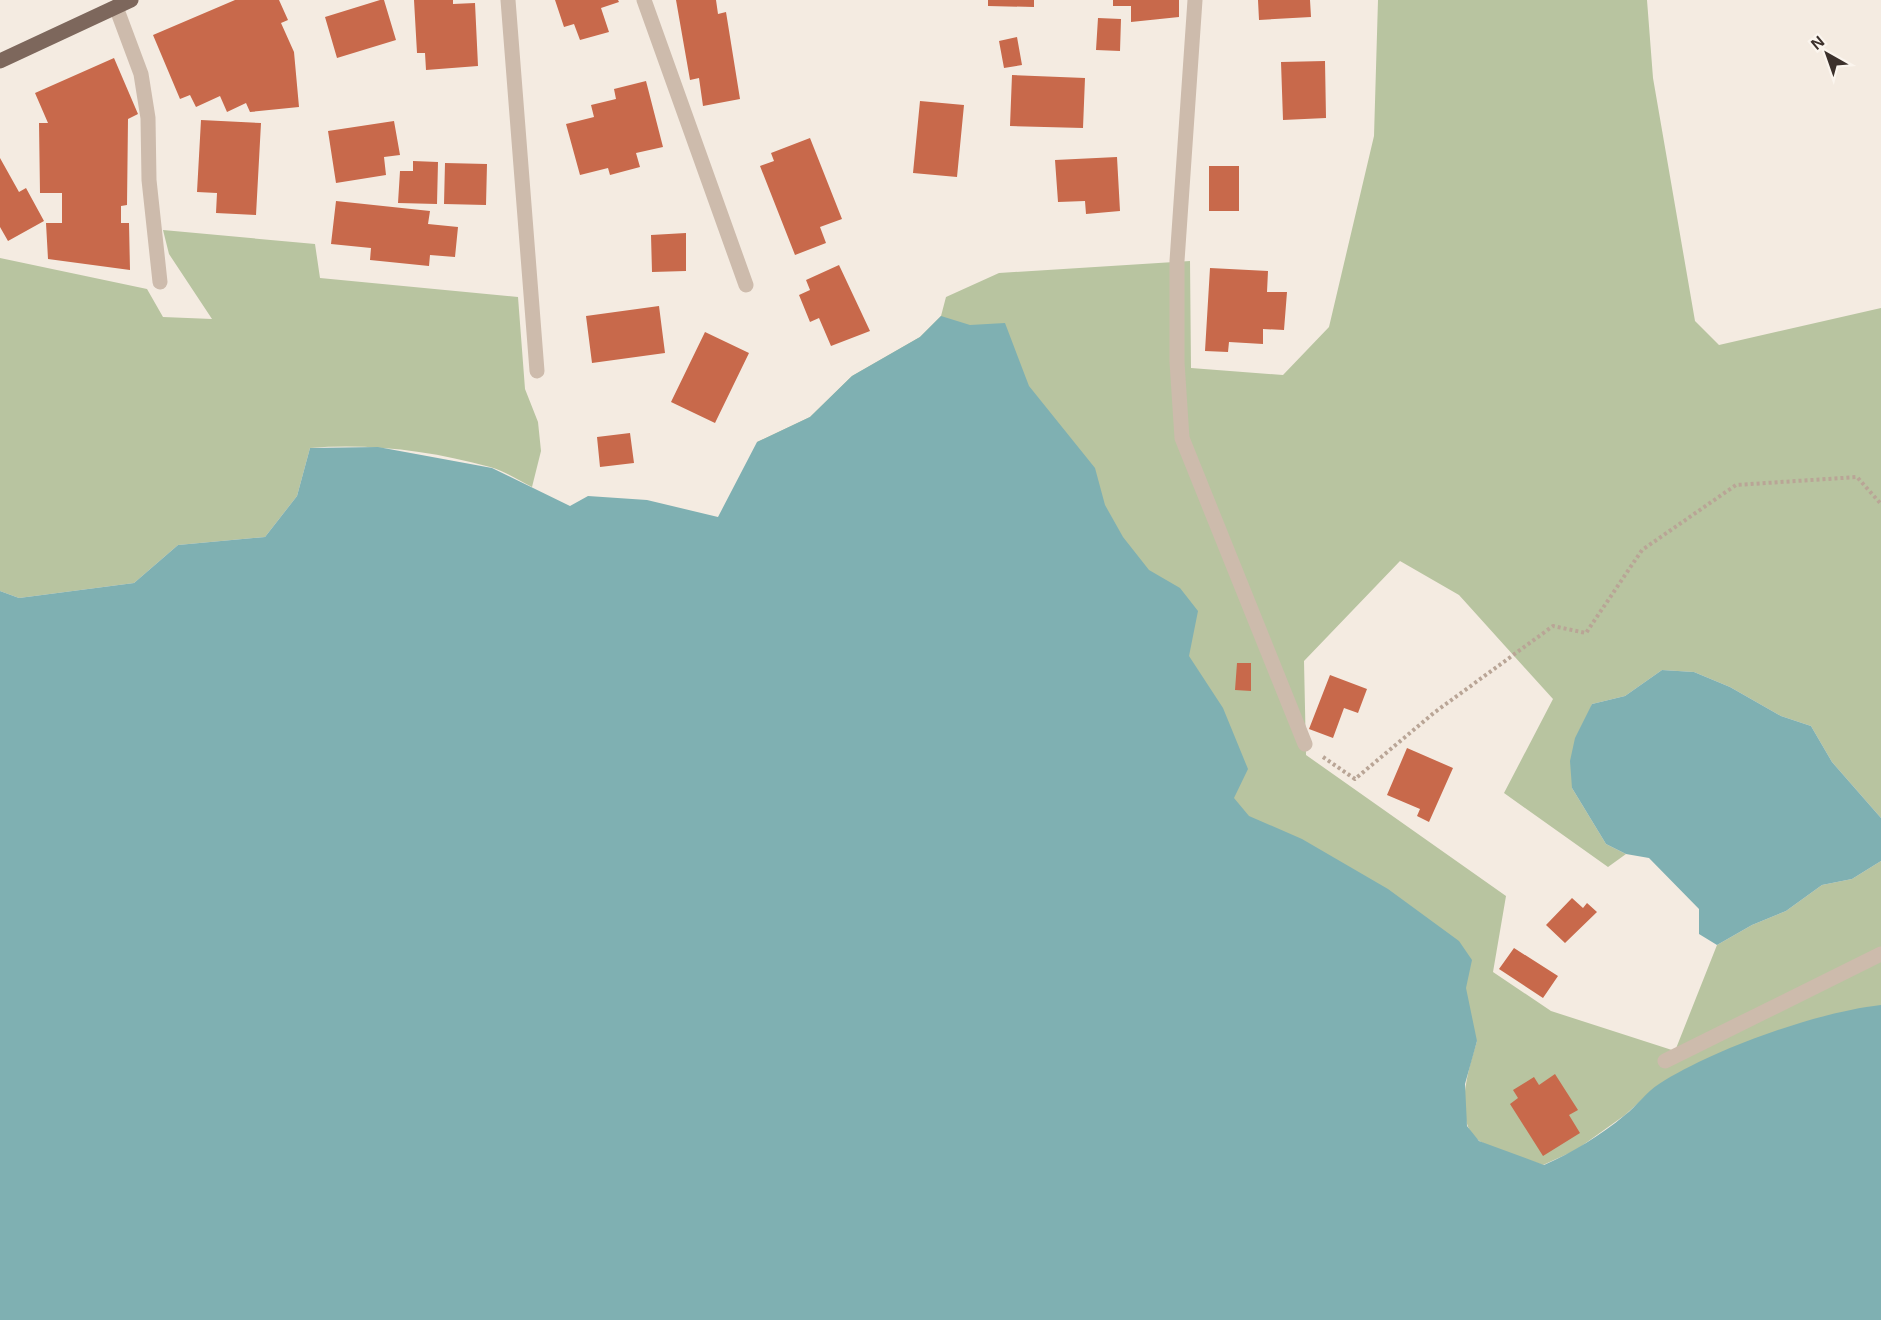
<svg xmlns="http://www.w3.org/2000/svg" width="1881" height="1320" viewBox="0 0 1881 1320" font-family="Arial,sans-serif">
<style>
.green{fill:#b8c4a0}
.water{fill:#7fb0b2}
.building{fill:#c8694b}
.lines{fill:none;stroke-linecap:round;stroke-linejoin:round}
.path{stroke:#b9a596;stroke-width:4;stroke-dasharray:3 3;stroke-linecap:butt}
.minor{stroke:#cdbbac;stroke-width:15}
.major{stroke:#7d675c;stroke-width:15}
</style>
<rect width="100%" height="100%" fill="#f4ebe1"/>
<!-- green -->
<path class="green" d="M1378,0H1647L1653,78L1695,321L1719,345L1881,308V818L1832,762L1811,726L1781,716L1730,687L1694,672L1662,670L1625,696L1592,704L1572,788L1606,844L1626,854L1608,867L1504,793L1553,699L1459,595L1400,561L1304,661L1306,755L1506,896L1493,972L1551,1011L1675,1051L1717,945L1752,925L1786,911L1822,885L1852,879L1881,861V1053L1657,1086L1625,1115L1576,1150L1543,1165C1523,1158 1500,1153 1481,1142C1451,1125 1469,1067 1477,1041L1295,852L757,442L810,417L852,376L920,337L941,316L946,297L999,273L1190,261L1191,368L1283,375L1329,327L1374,136Z
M163,230L315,244L320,278L518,297L525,389L538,422L541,451L532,487C519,480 504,471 490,467C432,451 370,443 310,448L297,496L265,537L178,545L134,583L19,598L0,591V258L147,289L163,317L212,319L169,254Z"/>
<!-- water -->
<path class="water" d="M941,316L970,325L1005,323L1029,386L1095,468L1105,505L1123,537L1149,570L1180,588L1198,611L1189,656L1223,708L1248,769L1234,798L1249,816L1302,839L1388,889L1459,941L1472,960L1466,988L1477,1041L1465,1084L1467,1126L1479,1141L1544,1165C1573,1152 1600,1136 1625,1115C1637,1106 1646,1092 1659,1084C1714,1049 1817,1012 1881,1005V1320H0V591L19,598L134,583L178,545L265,537L297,496L310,448L378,447L492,468L570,506L588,496L647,500L718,517L757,442L810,417L852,376L920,337Z
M1662,670L1694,672L1730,687L1781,716L1811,726L1832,762L1881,818V861L1852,879L1822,885L1786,911L1752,925L1717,945L1699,934V909L1649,858L1626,854L1606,844L1572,788L1570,761L1575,738L1592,704L1625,696Z"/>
<!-- building -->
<path class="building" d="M235,0H279L288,20L281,23L294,52L299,107L250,112L246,103L227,112L220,96L196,107L190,95L180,99L153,35Z
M380,0H384L396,40L337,58L325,17Z
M414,0H453V4L475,3L478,66L426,70L425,53H417Z
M555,0H618L619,2L601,8L609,32L580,40L574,24L564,27Z
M676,0H716L718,14L726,12L740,99L703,106L699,78L690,80Z
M988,0H1034V7L988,6Z
M1113,0H1179V17L1131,22V6H1113Z
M1258,0H1310L1311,17L1259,20Z
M1098,18L1121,19L1120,51L1096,50Z
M1017,37L1022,65L1004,68L999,41Z
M114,58L138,114L128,119L127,205L121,206V223H129L130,270L48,259L46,223H62V193H40L39,123H48L35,93Z
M1325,61L1326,118L1283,120L1281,62Z
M1012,75L1085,78L1083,128L1010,126Z
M646,81L663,147L636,153L640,167L610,175L608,168L580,175L566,124L594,117L591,105L616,99L614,89Z
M920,101L964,105L957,177L913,173Z
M201,120L261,123L256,215L216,213L217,193L197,192Z
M394,121L400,155L384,157L386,175L336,183L328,131Z
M810,138L842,219L820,227L826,243L795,255L760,166L774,161L771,153Z
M1117,157L1120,211L1086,214L1085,201L1058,202L1055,160Z
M0,158L19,192L26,188L44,221L8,241L0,227Z
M413,161L438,162L437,204L398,203L400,171H413Z
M445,163L487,164L486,205L444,204Z
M1209,166H1239V211H1209Z
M336,201L430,211L428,224L458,227L455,257L430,255L429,266L370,260L371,248L331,244Z
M686,233V271L652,272L651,235Z
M839,265L870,331L831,346L819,318L810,322L799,295L810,290L806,280Z
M1210,268L1268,271L1267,292H1287L1284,330L1263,329V344L1229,342L1228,352L1205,351Z
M659,306L665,353L592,363L586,316Z
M705,332L749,353L715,423L671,402Z
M630,433L634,463L600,467L597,437Z
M1237,663H1251V691L1235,690Z
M1330,675L1367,689L1358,713L1344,708L1333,738L1309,729Z
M1407,748L1453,768L1429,822L1417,816L1420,809L1387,795Z
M1572,898L1583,908L1587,903L1597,912L1565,943L1546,925Z
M1514,948L1558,976L1543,998L1499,969Z
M1555,1074L1578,1110L1569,1115L1580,1133L1543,1156L1510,1104L1518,1098L1513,1090L1534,1077L1539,1085Z"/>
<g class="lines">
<!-- path -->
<path class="path" d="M1323,757L1355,779L1435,712L1553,626L1586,633L1642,550L1736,485L1857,477L1881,504"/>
<!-- minor -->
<path class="minor" d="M508,0L537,371
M644,0L746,285
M1195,0L1177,261V362L1182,438L1305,744
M116,7L141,74L148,118L149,180L160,282
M1665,1061L1881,954"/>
<!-- major -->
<path class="major" d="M0,61L131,0"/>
</g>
<!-- north arrow -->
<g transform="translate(1827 54) rotate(320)" stroke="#fbf5ee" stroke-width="4.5" paint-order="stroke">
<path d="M0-4.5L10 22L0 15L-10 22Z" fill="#3b302b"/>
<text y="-9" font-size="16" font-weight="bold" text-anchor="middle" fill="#3b302b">N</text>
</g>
</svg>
